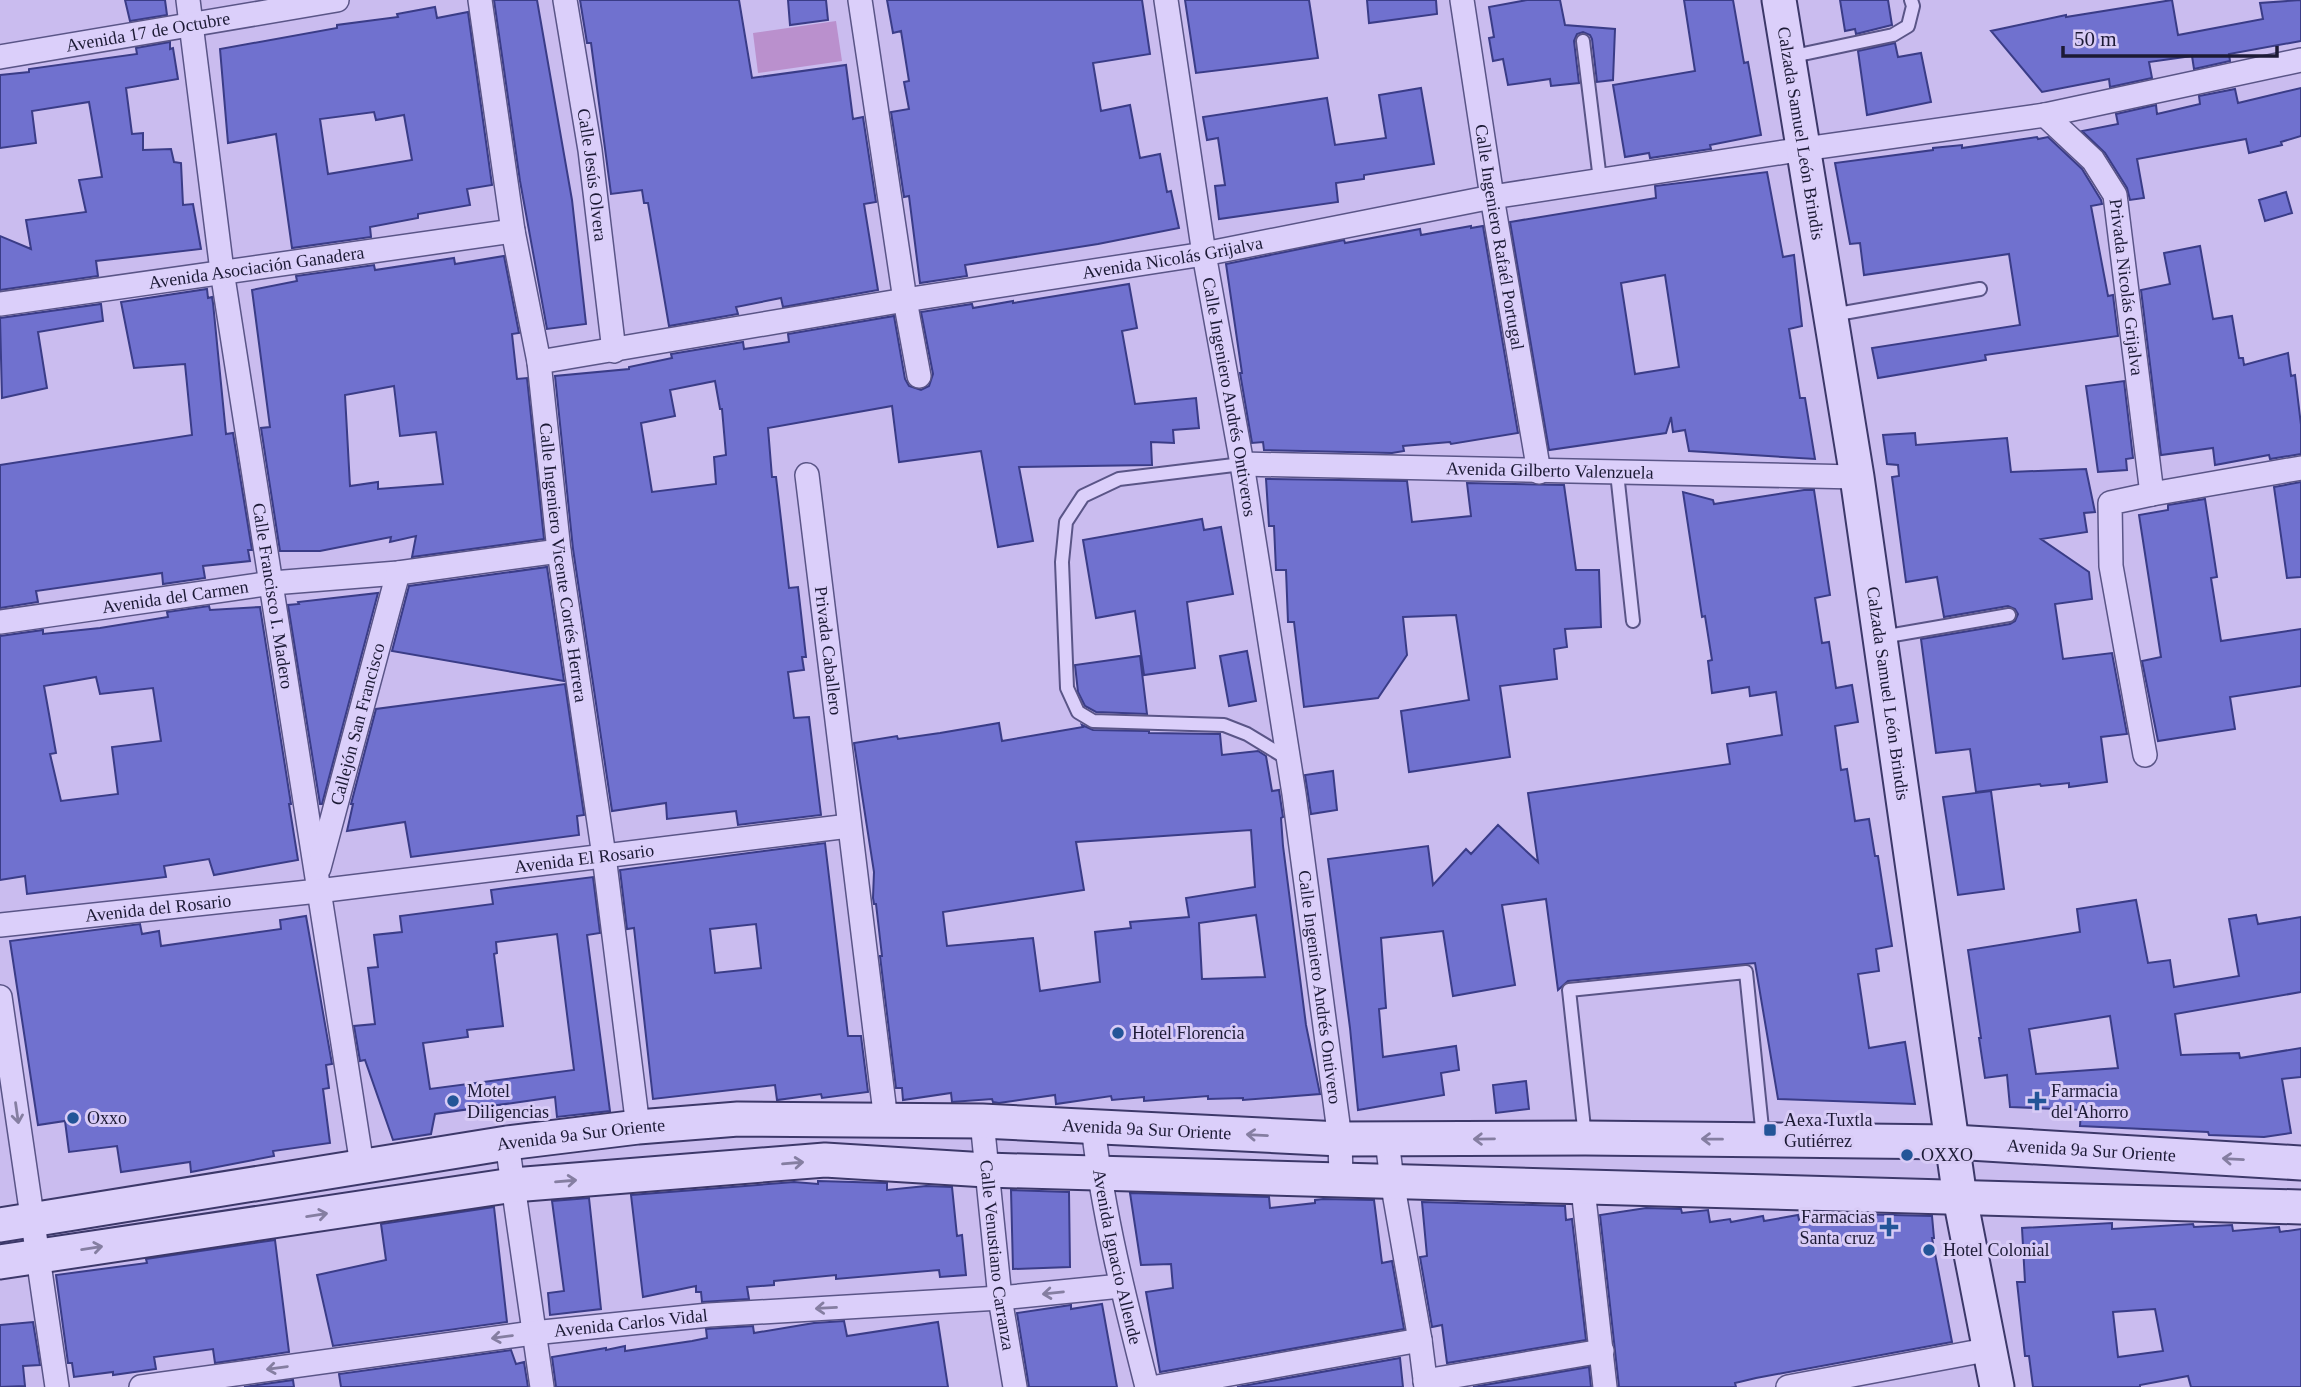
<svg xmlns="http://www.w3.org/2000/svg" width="2301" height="1387" viewBox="0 0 2301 1387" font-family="'Times New Roman',serif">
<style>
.green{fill:#ba90cd}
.building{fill:#7071cf;stroke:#3a3c87;stroke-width:2;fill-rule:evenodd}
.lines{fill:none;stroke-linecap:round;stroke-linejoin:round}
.lane-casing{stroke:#5a5587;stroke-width:16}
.street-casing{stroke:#5a5587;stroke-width:26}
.secondary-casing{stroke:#3c3869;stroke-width:37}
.lane{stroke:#dbcffa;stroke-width:12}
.street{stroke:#dbcffa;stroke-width:23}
.secondary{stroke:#dbcffa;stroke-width:33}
.oneway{stroke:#857ea1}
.poi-dot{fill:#235598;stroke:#d8cbf6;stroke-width:2.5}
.labels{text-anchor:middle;stroke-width:6;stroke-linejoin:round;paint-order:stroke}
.street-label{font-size:18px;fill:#1c1a35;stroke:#d8cbf6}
.poi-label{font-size:18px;fill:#1c1a35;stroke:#d8cbf6;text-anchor:start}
</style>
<rect width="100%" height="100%" fill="#cabcef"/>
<!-- green -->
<path class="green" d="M836,21L842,61L758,73L753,33Z"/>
<!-- building -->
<path class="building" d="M125,0H165L167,15L130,21Z
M494,0H537L572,200L586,324L547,329L520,181Z
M580,0H739L752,78L846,65L853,119L863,117L876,202L864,204L878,290L783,307L781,298L736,307L738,314L669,326L648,203H644L642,190L611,194L591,43H587Z
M788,0H826L828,20L790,25Z
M887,0H1142L1150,54L1093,63L1101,111L1130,105L1140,158L1160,154L1167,192L1171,191L1179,228L1098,244L965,265L967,276L920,283L909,196L904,197L891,112L909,109L904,82L909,81L901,31L893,33Z
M1185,0H1309L1318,58L1196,73Z
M1367,0H1436L1437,14L1369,23Z
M1527,0H1560L1565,25L1615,29L1613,80L1597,82L1592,39L1590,35L1583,32L1577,34L1574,41L1579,83L1551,86L1550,79L1508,85L1503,59L1493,61L1489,38L1494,37L1489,7Z
M1684,0H1733L1744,63L1748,62L1761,135L1710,145L1711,149L1650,158L1649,153L1625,157L1613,85L1695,71Z
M1840,0H1888L1892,25L1856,34L1855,29L1845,31Z
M2172,0L2178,35L2263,19L2260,3L2301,0V41L2229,54L2230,61L2194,69L2192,56L2149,62L2152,78L2110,87L2109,79L2042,92L1991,31L2066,15V17Z
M435,7L437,18L468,12L492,185L467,189L470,205L418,214V218L370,227L371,237L292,248L276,134L228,143L220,49L337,28V25L398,17L397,14ZM374,112L376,120L404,115L412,160L328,174L320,119Z
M170,42V49L173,48L178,79L126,88L132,134L143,133V150L171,149L174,162L181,163L183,205L193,204L201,249L96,261L98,276L0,290V236L31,249L26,220L86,212L79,180L102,177L89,102L32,111L36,143L0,148V75L29,72V69L137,54L136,48Z
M1895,43L1898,57L1921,53L1931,102L1867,115L1858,51Z
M1421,88L1434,164L1364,175V179L1336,183L1338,202L1219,219L1215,186L1225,185L1218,138L1207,140L1203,117L1327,98L1335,145L1386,138L1379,95Z
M2301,88V136L2281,142L2282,145L2249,153L2246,139L2137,159L2144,198L2130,200L2127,188L2105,153L2082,131L2118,124L2116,114L2156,105L2157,114L2200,104L2199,96L2235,89L2238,103Z
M2037,137L2038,139L2048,137L2082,169L2101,200L2102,204L2091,206L2108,296L2113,295L2118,336L1985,355L1986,360L1878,378L1872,348L2020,325L2009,254L1864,275L1860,243L1850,244L1835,163L1933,150V148L1962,145V148Z
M1767,172L1783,257L1794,255L1802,326L1789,329L1800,398H1805L1815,459L1689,451L1685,430L1673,432L1671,417L1666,433L1549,450L1510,222L1656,198L1655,186ZM1665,275L1679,367L1635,374L1621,283Z
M2286,192L2292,213L2265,221L2259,200Z
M1471,226V228L1483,226L1518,433L1451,444L1450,442L1403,446L1404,451L1392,453L1264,450L1263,442L1252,443L1240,373H1242L1226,264L1344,240L1345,243L1420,229L1421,235Z
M2200,246L2213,319L2232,316L2239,358H2243L2244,365L2288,353L2291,376L2295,375L2301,425V454L2270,459L2269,455L2215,465L2213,448L2161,455L2141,290L2170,284L2164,253Z
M504,256L519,333L512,334L517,379L527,378L544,539L412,557L416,536L390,542L391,537L320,551H280L261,428L270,427L252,290L297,281L296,276L374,265L375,270L454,258L455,264ZM394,386L400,436L436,432L443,484L378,489V482L350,486L345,395Z
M1129,284L1137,328L1122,331L1135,404L1196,398L1199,428L1173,430L1174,443L1151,442L1152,465L1019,467L1033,541L998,547L981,451L899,462L892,406L768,428L772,477H776L789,588L798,587L806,657H802L804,670L788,672L794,718L809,717L821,815L738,825L736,811L667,819L666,803L612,811L573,549L555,376L629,369V367L672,358L671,354L743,342L744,349L789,342L788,334L894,316L905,379L909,386L921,390L929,386L933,374L921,312L972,304L973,308L1013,301V303ZM715,381L720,409H722L726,455L714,457L716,484L652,492L641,423L675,416L670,390Z
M207,289L208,298L212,297L213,303L226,434L233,433L252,550H248L250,561L203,566L205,578L163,584L162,573L36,591L38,602L0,608V465L192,435L185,364L134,368L121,302Z
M101,304L103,321L38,332L47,388L2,398L0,318Z
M2124,381L2133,458L2126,459L2127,470L2098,472L2086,386Z
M1915,433L1916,445L2007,438L2011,472L2086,469L2095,512L2084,513L2087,532L2041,539L2089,572L2092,599L2055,604L2063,659L2112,653L2127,734L2101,737L2107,782L2069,787V783L2041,786L2040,784L1976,792L1970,749L1936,753L1921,639L2010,624L2015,621L2018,614L2015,609L2008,606L1944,617L1937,577L1906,582L1892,477L1899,476L1898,465L1887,464L1883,435Z
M1266,479L1407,481L1412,522L1471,516L1467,483L1564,485L1576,570H1599L1601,627L1565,629L1567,647L1554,649L1557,679L1500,686L1510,757L1409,772L1401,711L1469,700L1456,615L1403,617L1407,655L1378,698L1304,707L1294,622H1288L1286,570H1276L1274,526H1269Z
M2301,482V577L2287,578L2274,487Z
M1804,490H1814L1830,595L1815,598L1822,643L1829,642L1836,688L1852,685L1858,722L1835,726L1841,770L1847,769L1855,821L1869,819L1875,856H1878L1892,946L1876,949L1879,971L1858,974L1869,1048L1905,1042L1915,1104L1778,1099L1755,963L1568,981L1558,990L1546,899L1502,905L1515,985L1453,996L1443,931L1381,938L1386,1008L1379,1009L1383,1057L1456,1046L1459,1070L1441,1073L1444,1095L1358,1110L1350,1028L1328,859L1428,846L1433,885L1466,849L1471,854L1498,825L1538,862L1528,793L1730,764L1727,744L1782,735L1776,692L1750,696L1749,687L1712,693L1708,661L1712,660L1705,616L1702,617L1683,492L1713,500L1714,504Z
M2205,499L2217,577L2211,578L2221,641L2301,629V686L2230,697L2235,729L2158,741L2142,661L2161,657L2139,515L2168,510V505Z
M1202,519L1204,530L1221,527L1233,594L1187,602L1195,668L1144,675L1135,611L1096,618L1083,540Z
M547,567L564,681L392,651L409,586Z
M378,593L322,804H320L288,605L299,604L298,602Z
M209,606L210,610L260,607L291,804H289L298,860L214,875L209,859L164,866L166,877L27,894L25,876L0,880V636L43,630V634L100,628L168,617L167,612ZM96,677L100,694L153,688L161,741L112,747L118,794L61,801L50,754L56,753L44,686Z
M1247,651L1256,701L1229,706L1220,656Z
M1140,656L1147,714L1096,712L1085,706L1078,692L1075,665Z
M565,684L584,815L577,816L579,835L411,857L405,822L347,831L353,804H351L376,709Z
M999,723L1002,741L1083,727L1082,725L1093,730L1149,731V733L1220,734L1222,755L1258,751L1266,756L1272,791L1279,790L1283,817L1281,818L1283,846L1306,1025L1320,1094L1243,1100V1098L1208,1099V1096L1144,1101V1097L1112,1100L1111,1096L1056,1104L1055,1095L999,1103L993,1102L992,1099L952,1102L951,1093L903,1100L902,1088H896L880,956H882L876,904H874L873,898L874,872L854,743L897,736L898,739L940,733ZM1251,830L1255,887L1186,898L1189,917L1130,922L1131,928L1095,932L1100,982L1040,991L1033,938L947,946L943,912L1084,890L1076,842ZM1256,915L1265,977L1202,979L1199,923Z
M1333,771L1337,810L1311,814L1305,775Z
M1991,791L2004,889L1958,895L1943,797Z
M825,843L848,1036H861L868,1092L822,1098L821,1094L777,1100L775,1085L653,1099L634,928L627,929L620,870ZM756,924L761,968L715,973L710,929Z
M593,877L600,933L587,935L610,1111L557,1117L555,1097L435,1114L431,1134L393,1140L365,1060L360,1061L354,1026L375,1024L368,968L378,967L374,935L402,932L400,916L493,904L491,890ZM557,934L574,1070L430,1089L423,1043L468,1037L467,1030L503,1026L494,954L497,953L496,942Z
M2136,900L2148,963L2170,960L2174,987L2239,976L2229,919L2256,915L2258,924L2301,917V992L2175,1014L2181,1055L2239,1053L2240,1058L2301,1048V1077L2282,1079L2291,1133L2264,1137L2209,1135L2208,1132L2080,1126L2081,1110L2010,1107L2007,1075L1985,1078L1979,1038H1981L1968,950L2080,932L2077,909ZM2110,1016L2118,1068L2036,1074L2029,1029Z
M306,916L332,1064L326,1065L329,1088L323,1089L330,1143L273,1151L274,1156L191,1172L190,1162L121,1172L117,1146L69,1152L65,1121L38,1125L10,941L140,924L142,934L159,931L161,946L281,929L280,920Z
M1526,1081L1529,1109L1496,1113L1493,1085Z
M818,1181L887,1183V1190L926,1186L952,1187L957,1236L962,1235L966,1275L940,1277L939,1270L836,1279V1275L774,1281V1285L747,1287L749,1299L702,1302L701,1292H696V1286L643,1297L631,1195L794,1182L818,1184Z
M1011,1190L1069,1192L1070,1267L1013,1269Z
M1130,1193L1269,1197L1270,1208L1315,1203V1200L1323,1199L1374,1200L1382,1263L1392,1261L1404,1329L1160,1372L1146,1292L1173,1288L1171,1264L1141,1265Z
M589,1198L601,1309L550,1315L548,1293L564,1291L552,1201Z
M1422,1202L1565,1206L1566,1220L1572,1219L1586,1340L1447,1363L1442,1325L1432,1327L1420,1257L1427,1256Z
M494,1207L507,1322L333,1346L317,1275L386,1260L381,1224Z
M1646,1208L1681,1209L1682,1213L1708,1210L1710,1222L1730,1219L1731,1222L1763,1216L1764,1221L1798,1215L1799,1220L1834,1214V1217L1853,1214L1932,1216L1934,1238H1932L1952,1342L1756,1378L1735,1383L1736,1387H1619L1600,1215Z
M2112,1223V1229L2193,1224L2194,1227L2232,1225L2233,1231L2279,1227L2280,1232L2301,1229V1387H2191L2188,1376L2140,1385V1387H2033L2029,1356H2025L2017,1282H2025L2022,1228ZM2155,1309L2163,1351L2118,1357L2113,1312Z
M275,1240L289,1352L215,1363L213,1349L154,1357L156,1369L113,1375V1372L74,1377L72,1363H68L56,1275L147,1263L146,1259Z
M1102,1304L1117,1387H1029L1017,1313L1071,1305V1309Z
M844,1321L847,1336L938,1322L948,1387H556L552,1357L606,1348V1350L625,1346V1351L692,1341L707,1338L706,1329L753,1326L754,1333L814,1323Z
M33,1322L40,1365L23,1366L25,1386L0,1387V1325Z
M511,1350L516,1364L524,1362L528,1387H341L339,1374Z
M1400,1358L1403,1387H1237Z
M1589,1367L1591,1387H1473Z
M293,1380L294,1387H244Z"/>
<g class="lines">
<defs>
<path id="lane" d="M1583,41L1600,180
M1789,57L1893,35L1908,26L1913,6L1911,0
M1832,315L1980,289
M1242,464L1119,479L1083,496L1066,522L1062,562L1067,688L1078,712L1093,721L1224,725L1247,734L1288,759
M1617,473L1633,621
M1882,637L2009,615
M1585,1137L1569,990L1746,972L1763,1138"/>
<g id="street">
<path id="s1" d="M188,0L222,271L362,1165"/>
<path id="s2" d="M480,0L513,231L539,362L559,551L604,856L638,1127"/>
<path id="s3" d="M565,0L590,150L614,351"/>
<path d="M860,0L905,300L919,376"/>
<path id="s4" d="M1166,0L1204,254L1242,464L1294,794L1340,1139L1341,1179"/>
<path id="s5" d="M1462,0L1492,197L1539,472"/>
<path id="s6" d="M0,57L337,0"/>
<path id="s7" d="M2045,115L2093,160L2115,195L2152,494"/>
<path id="s8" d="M0,304L513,231"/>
<path id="s9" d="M539,362L905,300L1204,254L1492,197L1804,149L2045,115L2301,60"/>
<path id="s10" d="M1242,464L1857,477"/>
<path id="s11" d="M807,475L886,1121"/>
<path id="s12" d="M0,622L272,583L398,573L559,551"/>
<path d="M2145,755L2111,566L2110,503L2152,494L2301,468"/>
<path id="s13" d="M319,868L398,573"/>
<path id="s14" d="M0,925L318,891L849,826"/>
<path d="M0,997L57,1387"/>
<path id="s15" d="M982,1121L1000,1298L1015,1387"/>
<path id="s16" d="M1093,1126C1103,1214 1125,1301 1147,1387"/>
<path d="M1387,1140L1392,1181L1420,1340L1426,1387"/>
<path d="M507,1143L542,1387"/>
<path d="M1583,1189L1605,1387"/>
<path d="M1425,1381L1602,1351"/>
<path id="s17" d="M141,1387L533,1333L709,1315L1000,1298L1121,1286"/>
<path d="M1157,1387L1420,1340"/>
<path d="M1788,1387L1991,1349"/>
</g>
<g id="secondary">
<path id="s18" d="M1779,0L1857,477L1960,1198L1997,1387"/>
<path id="s19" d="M0,1225L507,1143L638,1127L738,1119L982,1121L1340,1139L1585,1138L1953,1142L2301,1163"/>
<path d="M0,1262L513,1185L825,1160L986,1170L2301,1207"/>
</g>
</defs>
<!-- lane casing -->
<use href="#lane" class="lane-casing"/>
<!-- street casing -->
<use href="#street" class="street-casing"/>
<!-- secondary casing -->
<use href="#secondary" class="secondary-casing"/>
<!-- lane -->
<use href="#lane" class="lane"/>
<!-- street -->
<use href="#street" class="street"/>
<!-- secondary -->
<use href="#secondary" class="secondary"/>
</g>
<!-- one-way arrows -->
<defs><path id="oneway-shaft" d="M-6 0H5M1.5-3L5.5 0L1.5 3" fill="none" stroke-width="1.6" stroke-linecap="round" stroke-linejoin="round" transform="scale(1.75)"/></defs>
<g class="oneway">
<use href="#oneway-shaft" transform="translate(17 1113) rotate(82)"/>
<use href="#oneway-shaft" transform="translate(1257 1135) rotate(-177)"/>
<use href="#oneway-shaft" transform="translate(1484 1139) rotate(179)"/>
<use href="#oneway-shaft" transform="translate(1712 1139) rotate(-179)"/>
<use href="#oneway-shaft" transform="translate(2233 1159) rotate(-177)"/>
<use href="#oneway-shaft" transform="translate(793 1163) rotate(-5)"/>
<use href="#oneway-shaft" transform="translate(566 1181) rotate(-5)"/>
<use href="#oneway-shaft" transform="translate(317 1215) rotate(-9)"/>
<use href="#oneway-shaft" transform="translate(92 1248) rotate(-9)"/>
<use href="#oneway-shaft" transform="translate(1053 1293) rotate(174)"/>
<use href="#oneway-shaft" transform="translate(826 1308) rotate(177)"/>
<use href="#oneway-shaft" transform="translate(502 1337) rotate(172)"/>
<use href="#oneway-shaft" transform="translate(277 1368) rotate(172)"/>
</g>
<!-- markers -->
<g class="poi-dot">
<circle cx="1118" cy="1033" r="7"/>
<circle cx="453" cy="1101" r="7"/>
<path d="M2033.5 1090.5h7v7h7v7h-7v7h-7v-7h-7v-7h7z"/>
<circle cx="73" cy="1118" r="7"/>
<rect x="1763" y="1123" width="14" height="14" rx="3.5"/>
<circle cx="1907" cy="1155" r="7"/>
<path d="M1885.5 1216.5h7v7h7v7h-7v7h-7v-7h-7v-7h7z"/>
<circle cx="1929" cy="1250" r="7"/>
</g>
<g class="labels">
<!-- street labels -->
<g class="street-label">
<text dy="6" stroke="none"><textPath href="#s6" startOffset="150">Avenida 17 de Octubre</textPath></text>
<text dy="6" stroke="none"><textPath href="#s18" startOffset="135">Calzada Samuel León Brindis</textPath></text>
<text dy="6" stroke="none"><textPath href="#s3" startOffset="177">Calle Jesús Olvera</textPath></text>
<text dy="6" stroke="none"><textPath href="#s5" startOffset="240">Calle Ingeniero Rafaél Portugal</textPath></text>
<text dy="6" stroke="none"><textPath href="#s9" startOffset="642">Avenida Nicolás Grijalva</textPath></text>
<text dy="6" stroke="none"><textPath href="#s8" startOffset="259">Avenida Asociación Ganadera</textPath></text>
<text dy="6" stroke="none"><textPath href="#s7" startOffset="200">Privada Nicolás Grijalva</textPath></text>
<text dy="6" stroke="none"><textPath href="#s4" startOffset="402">Calle Ingeniero Andrés Ontiveros</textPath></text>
<text dy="6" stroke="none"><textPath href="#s10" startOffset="308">Avenida Gilberto Valenzuela</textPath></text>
<text dy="6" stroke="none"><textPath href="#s2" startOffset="569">Calle Ingeniero Vicente Cortés Herrera</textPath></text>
<text dy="6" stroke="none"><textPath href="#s1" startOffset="602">Calle Francisco I. Madero</textPath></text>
<text dy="6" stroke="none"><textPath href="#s12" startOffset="177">Avenida del Carmen</textPath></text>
<text dy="6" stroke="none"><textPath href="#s11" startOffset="177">Privada Caballero</textPath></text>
<text dy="6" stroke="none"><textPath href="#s18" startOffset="702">Calzada Samuel León Brindis</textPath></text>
<text dy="6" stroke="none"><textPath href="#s13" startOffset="149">Callejón San Francisco</textPath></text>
<text dy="6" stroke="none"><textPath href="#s14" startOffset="588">Avenida El Rosario</textPath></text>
<text dy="6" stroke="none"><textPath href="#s14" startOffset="159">Avenida del Rosario</textPath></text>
<text dy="6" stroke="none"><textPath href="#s4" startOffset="999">Calle Ingeniero Andrés Ontivero</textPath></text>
<text dy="6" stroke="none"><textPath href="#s19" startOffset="1155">Avenida 9a Sur Oriente</textPath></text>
<text dy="6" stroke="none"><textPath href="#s19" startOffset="588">Avenida 9a Sur Oriente</textPath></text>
<text dy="6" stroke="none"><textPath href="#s19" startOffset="2100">Avenida 9a Sur Oriente</textPath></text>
<text dy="6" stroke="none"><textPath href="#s15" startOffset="135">Calle Venustiano Carranza</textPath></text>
<text dy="6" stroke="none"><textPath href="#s16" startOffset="133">Avenida Ignacio Allende</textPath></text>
<text dy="6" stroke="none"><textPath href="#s17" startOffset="494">Avenida Carlos Vidal</textPath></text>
</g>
<!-- poi labels -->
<g class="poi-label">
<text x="1132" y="1039">Hotel Florencia</text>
<text x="467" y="1097">Motel<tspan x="467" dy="21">Diligencias</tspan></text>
<text x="2051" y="1097">Farmacia<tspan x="2051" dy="21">del Ahorro</tspan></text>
<text x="87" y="1124">Oxxo</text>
<text x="1784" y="1126">Aexa Tuxtla<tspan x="1784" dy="21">Gutiérrez</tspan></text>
<text x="1921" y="1161">OXXO</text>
<text x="1875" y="1223" text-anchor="end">Farmacias<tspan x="1875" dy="21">Santa cruz</tspan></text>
<text x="1943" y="1256">Hotel Colonial</text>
</g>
</g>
<!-- scale -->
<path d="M2063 46v10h214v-10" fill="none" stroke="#1c1a35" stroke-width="3.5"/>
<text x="2074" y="46" font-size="21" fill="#1c1a35" stroke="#d8cbf6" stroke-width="5" paint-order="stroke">50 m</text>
</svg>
